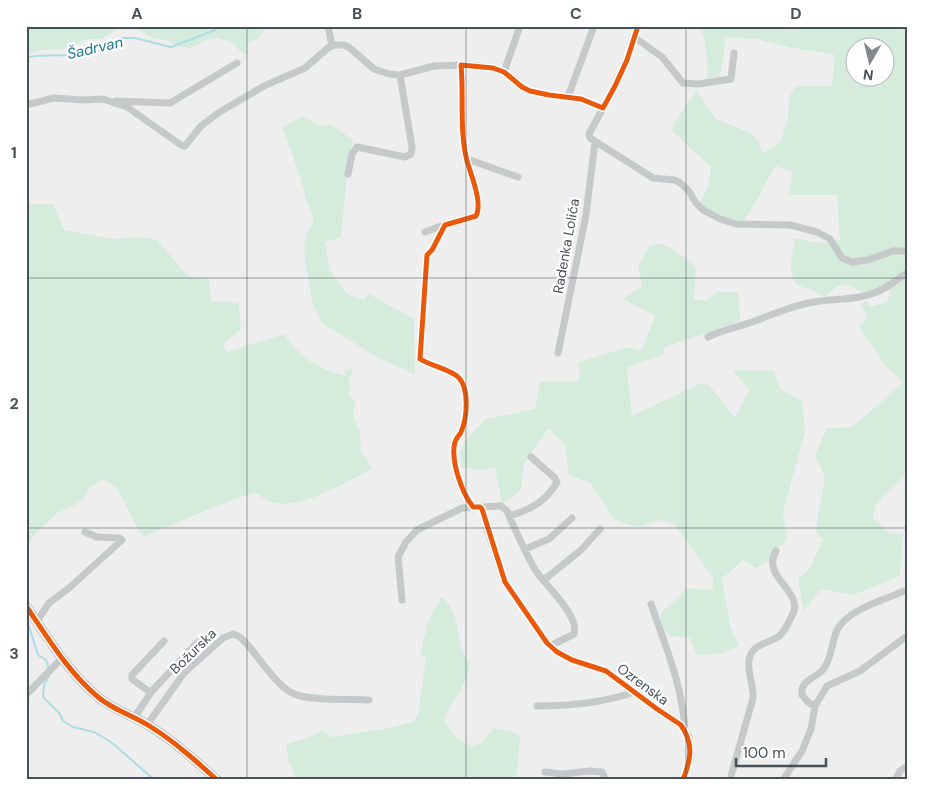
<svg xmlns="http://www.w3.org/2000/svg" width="933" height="806" viewBox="0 0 933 806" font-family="'DM Sans',sans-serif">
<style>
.green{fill:#d5ecdd;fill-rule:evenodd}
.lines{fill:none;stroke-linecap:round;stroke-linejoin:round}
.stream{stroke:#acdce6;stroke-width:2}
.street{stroke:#c6c9ca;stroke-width:7}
.primary{stroke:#c4c7c9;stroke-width:10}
.cycleway-casing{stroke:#fff;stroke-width:8}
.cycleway{stroke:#e8590c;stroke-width:5}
.grid{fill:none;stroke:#475159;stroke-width:1;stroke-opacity:0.55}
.labels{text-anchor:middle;stroke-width:4.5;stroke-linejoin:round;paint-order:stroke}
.street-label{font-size:14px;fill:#475159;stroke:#fff}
.water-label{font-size:15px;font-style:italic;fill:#197c93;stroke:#fff}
.neatline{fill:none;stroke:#475159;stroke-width:2}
.grid-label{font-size:16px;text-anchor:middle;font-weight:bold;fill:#475159}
</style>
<rect width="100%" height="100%" fill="#efeeee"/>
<!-- green -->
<path class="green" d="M26,26H270C259,31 264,39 247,43L249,56L240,51L234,44L219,38L210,39L190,48L179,46L166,40L152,38L136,29H118L102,39H88L64,49L43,50L26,54Z
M699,26H907V474L876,504L873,518L890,533L903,534L900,576L853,595L821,589L804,611L798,579L810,568L823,540L816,532L818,513L825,478L815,455L827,428L851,427L877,406L903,382L885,365L859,327L865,322L867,314L860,305L867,301L870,307L886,302L890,296L889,289L868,297C846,281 845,280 824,297C813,289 814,291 802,287C784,280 793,252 795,238L818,243L840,240L837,195H788L793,172L775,166L757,200L739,228L699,206L708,186L711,167L672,131L676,120L697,91L716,119L751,133L759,142L763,153L780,142L788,121L789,98L795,86H832L835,55L793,48L756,39L726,38L720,77L707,79C707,60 708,43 699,26ZM856,48H886V78H856Z
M304,116C313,124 320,126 332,125L353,140L349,157L341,237L325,242L330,270L347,294L363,300L369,294L414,319L415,375L375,356L322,323L313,304L305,262L304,246L307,233L314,220L307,203L300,176L282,127Z
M37,204H53L64,230L113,239L134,237L148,238L157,240L188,276L209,280L211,302L223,301L239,304L241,329L223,344L227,352L284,334C303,360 315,367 346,376L344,371L351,368L352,373L349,377L350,396L355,401L353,415L360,432L361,453L367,458L372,469C347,481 296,514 268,501C264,499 260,495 255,493L237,498L142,537L117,488L103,479L89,488L84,498L72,507L57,513L36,533L30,541L26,542V206Z
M659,244L670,247L696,267L694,299L706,301L718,291L738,293L740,320C716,332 688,338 663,348L664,354L627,368L632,416L699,384L709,385L735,418L749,390L733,370L774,371L780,389L802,401L805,432L783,512L787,538L769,560L757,568L743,560L722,579L730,625L739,646L722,654L697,655L690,638L670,636L662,627L660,614L688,588L701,590L713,588V578L674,524L659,520L637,527L615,520L590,483L569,475L565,445L549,428L524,463L521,490L502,504L495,468L476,470L461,467L460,452L465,441L485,419L535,409L540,382L579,381V362L627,347L641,351L655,316L623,299L642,286L638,266L650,245Z
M441,597C464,614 454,648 470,664C466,688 454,698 444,718C450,734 457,739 472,746L481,743L494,728L519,734L520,741L516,780H296L288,758L286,744L310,737L322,730L330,737L385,729L413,722L418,715L426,658L420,655L428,622Z"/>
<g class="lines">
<!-- stream -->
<path class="stream" d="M26,58L35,56L69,55L122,38H135L171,47L215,30L217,26
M26,617L38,655L46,660L49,669
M49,676L44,685L43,697L60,714L63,721L73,727L94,732L111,742L151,777L158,780"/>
<!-- street -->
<path class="street" d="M328,26L332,46
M638,26L627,60L615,86L589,134L590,138L653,178L674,180L679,182L688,190L696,203L703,210L720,219L736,224L790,225L817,232L830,239L842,258L852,262L868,260L893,251H907
M634,37L662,57L683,83L698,84L731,79L734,53
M504,72L520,26
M568,97L594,26
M116,101L170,103L237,63
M26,105L54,98L84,100L103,99L127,107L181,145L185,146L201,126L218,113L264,86L305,68L328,48L334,45H344L350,48L374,69L389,74L400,75L434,66L467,65L489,67L504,72L522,87L530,91L549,95L581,99L603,108
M467,159L518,177
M348,174L352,154L357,147L405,157L411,154L412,147L400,75
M425,232L438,227L476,216C483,203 471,175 467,161C459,129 464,97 461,65
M708,337C724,329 739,327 755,321C774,314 794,305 814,302C834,298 854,301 874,293C887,289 895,280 907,273
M558,353L586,215L595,142
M509,516C528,511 547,501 557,482L555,478L531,457
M487,529L505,582L547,643L557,652L572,660L606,671L657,709L681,725L689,737L690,750V759L683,780
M525,549L549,539L572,518
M544,580L581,550L600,529
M402,600L398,557L406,542L417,530L462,508L501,506L507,511C516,531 525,553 536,571C546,586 580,616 574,634L550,646
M651,604C665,645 683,687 685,731
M37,621L49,603L69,588L122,540L119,538L97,537L85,532
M151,693L132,679V675L164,641
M26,695L62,658
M537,706C571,706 603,703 634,692
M815,706L809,703L802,695C800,678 818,679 825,667C832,656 832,641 837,630C848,609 886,599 907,590
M134,718L152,691L198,642
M147,725L184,673L223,638L233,634C248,636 270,682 292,693C308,701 349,699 369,700
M545,772L562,774L590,771L602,772L604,776L603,780
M730,780L753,698C754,685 747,673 749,660C752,644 766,644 778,637C784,633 791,618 794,611C800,590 761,575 776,551
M783,780L802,751L811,729L815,706L827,686L860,671L907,636
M895,780L900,771L907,766"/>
<!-- primary -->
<path class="primary" d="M26,606C48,638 68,672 98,697C113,710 134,716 151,727C175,742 196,761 217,780"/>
<defs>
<path id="cycleway" d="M638,26L627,60L615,86L603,108L581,99L549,95L530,91L522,87L504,72L493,68L461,65C464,97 459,129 467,161C471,175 483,203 476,216L445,225L432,250L427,255L420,359C431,366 449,369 458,377C470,388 467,419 461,432C460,435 456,438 455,442C450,460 462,493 473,507H480L482,509L505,582L547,643L557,652L572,660L606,671L657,709L681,725C694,744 691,759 683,780
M26,606C48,638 68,672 98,697C113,710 134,716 151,727C175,742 196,761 217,780"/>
</defs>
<!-- cycleway casing -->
<use href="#cycleway" class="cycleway-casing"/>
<!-- cycleway -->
<use href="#cycleway" class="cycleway"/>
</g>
<!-- grid -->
<path class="grid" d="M247,26V780M466,26V780M686,26V780M26,278H907M26,528H907"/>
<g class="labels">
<!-- street labels -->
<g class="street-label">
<text transform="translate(566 246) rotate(-80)" y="5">Radenka Lolića</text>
<text transform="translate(193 651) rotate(-44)" y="5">Božurska</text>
<text transform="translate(643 684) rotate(36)" y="5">Ozrenska</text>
</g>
<!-- water labels -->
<g class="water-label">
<text transform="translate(95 48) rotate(-13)" y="5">Šadrvan</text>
</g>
</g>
<!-- border -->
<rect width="933" height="806" fill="none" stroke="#ffffff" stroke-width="55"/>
<!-- north arrow -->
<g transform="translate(870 62) rotate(188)"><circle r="24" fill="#ffffff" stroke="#b5b9bd"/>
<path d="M0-4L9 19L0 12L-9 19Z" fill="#82888d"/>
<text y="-8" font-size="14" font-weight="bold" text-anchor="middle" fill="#475159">N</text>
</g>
<!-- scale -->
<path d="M736 758v8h90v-8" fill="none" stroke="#475159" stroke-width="2.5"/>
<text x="743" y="758" font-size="15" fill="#475159" stroke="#ffffff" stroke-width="4" paint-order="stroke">100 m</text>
<rect x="28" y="28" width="878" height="750" class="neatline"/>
<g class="grid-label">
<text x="137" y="19">A</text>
<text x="357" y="19">B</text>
<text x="576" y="19">C</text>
<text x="796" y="19">D</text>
<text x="14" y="158">1</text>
<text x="14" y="409">2</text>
<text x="14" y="659">3</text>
</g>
</svg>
